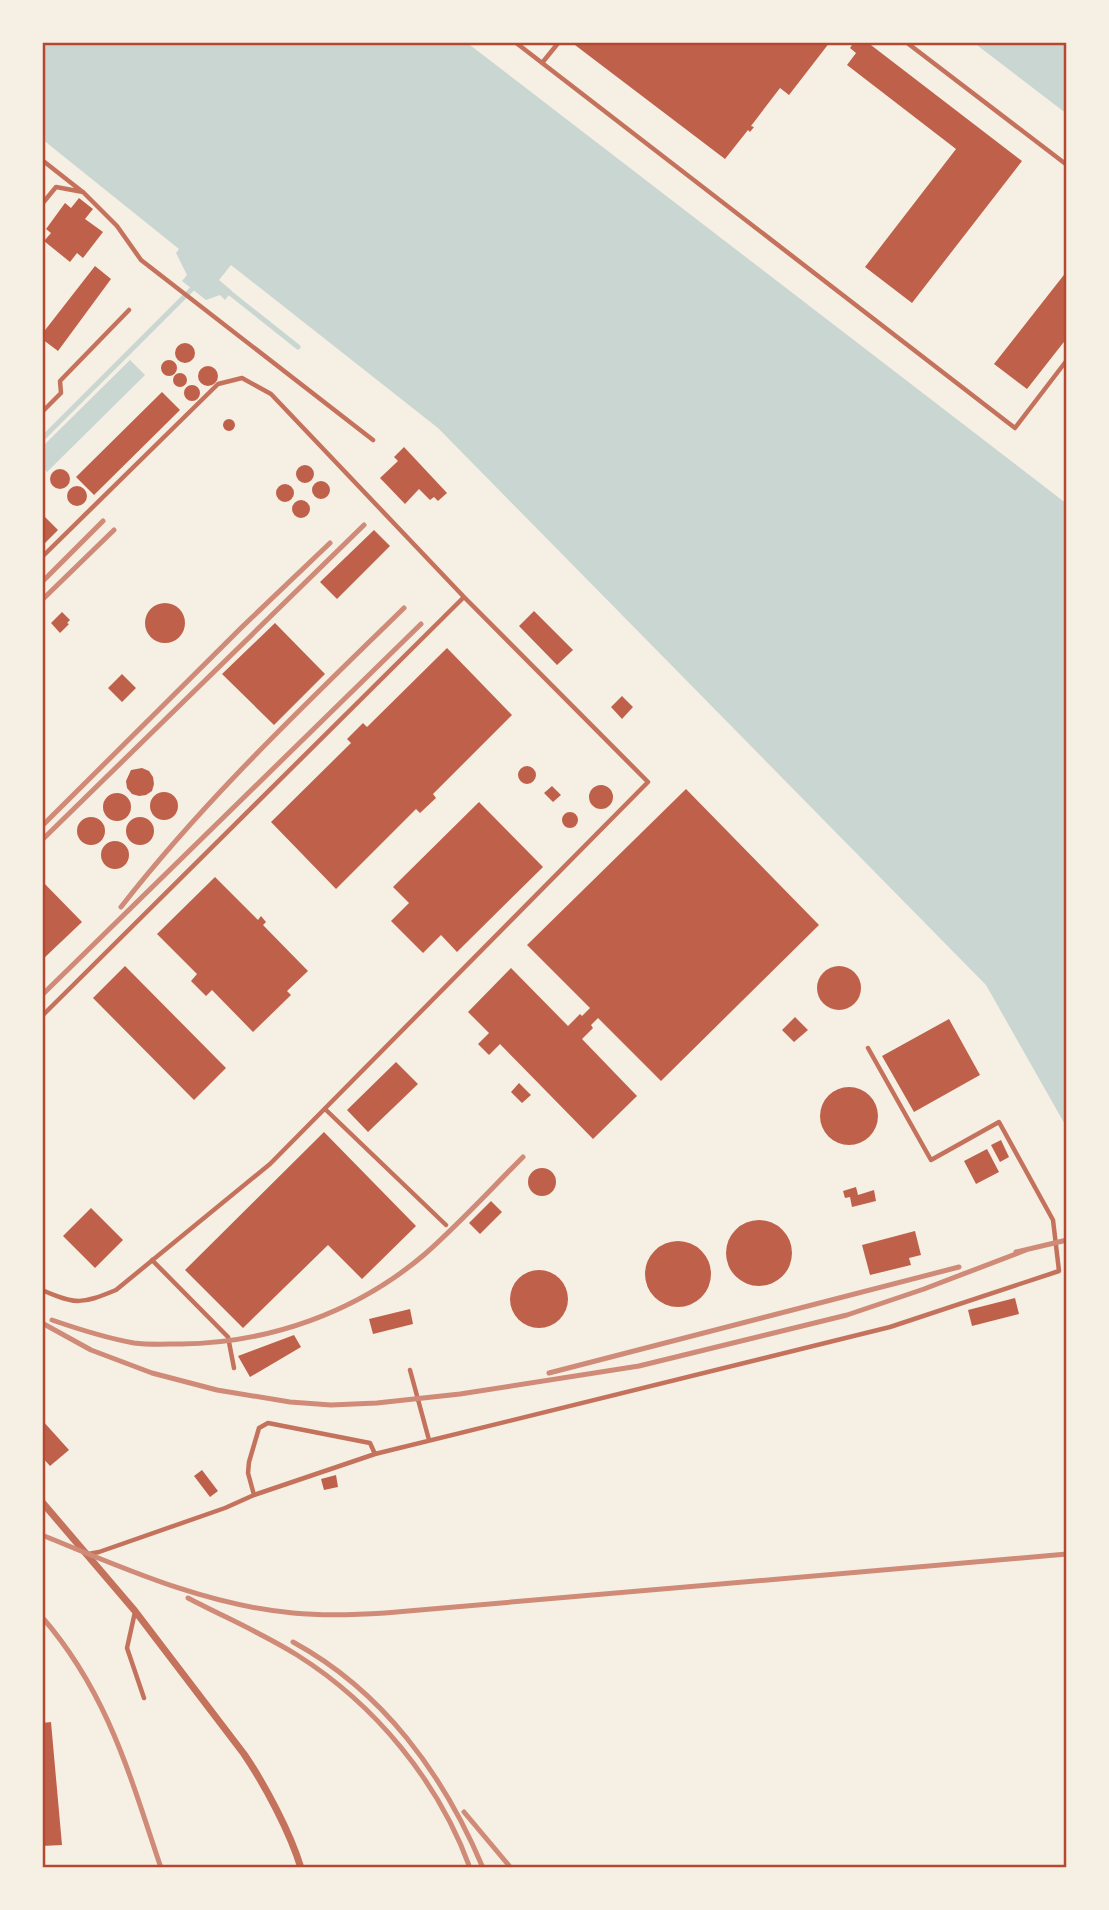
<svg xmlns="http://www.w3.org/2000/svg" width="1109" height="1910" viewBox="0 0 1109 1910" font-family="'Source Sans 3',sans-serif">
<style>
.water{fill:#c9d6d2}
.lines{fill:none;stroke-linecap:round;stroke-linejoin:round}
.stream{stroke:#c9d6d2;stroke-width:5}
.building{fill:#bf614a}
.service{stroke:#c5725c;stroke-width:4.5}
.minor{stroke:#c5725c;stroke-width:7}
.rail{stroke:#cf8b77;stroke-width:5}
.neatline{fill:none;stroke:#b5482f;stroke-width:2.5}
</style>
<rect width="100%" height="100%" fill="#f6efe4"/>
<!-- water -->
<path class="water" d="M42,42H466L1067,504V1128L986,985L438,428L231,265L219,280L232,291L225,300L220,295L206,300L182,281L187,275L176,253L179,249L42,139Z
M973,42H1067V114Z
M130,360L145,375L47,472L42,467V447Z"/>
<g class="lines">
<!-- stream -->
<path class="stream" d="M230,293L298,347
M42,439L196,285"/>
</g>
<!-- building -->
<path class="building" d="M571,42L624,43L830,42L789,95L780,88L751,126L754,127L750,132L748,130L725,159Z
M854,42H867L1022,161L912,303L865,267L956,149L847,65L856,53L850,48Z
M79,198L93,209L85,219L103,232L83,258L77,253L70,262L44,241L51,233L46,229L65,203L71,208Z
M95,266L111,279L58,351L42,339V334Z
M1067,271V338L1027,389L994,364Z
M175 353a10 10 0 1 1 20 0a10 10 0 1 1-20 0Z
M161 368a8 8 0 1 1 16 0a8 8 0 1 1-16 0Z
M198 376a10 10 0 1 1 20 0a10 10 0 1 1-20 0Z
M173 380a7 7 0 1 1 14 0a7 7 0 1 1-14 0Z
M184 393a8 8 0 1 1 16 0a8 8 0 1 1-16 0Z
M162,392L180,410L94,495L76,477Z
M223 425a6 6 0 1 1 12 0a6 6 0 1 1-12 0Z
M404,447L447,493L438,501L434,497L430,500L419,489L405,504L380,478L398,461L394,457Z
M296 474a9 9 0 1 1 18 0a9 9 0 1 1-18 0Z
M50 479a10 10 0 1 1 20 0a10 10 0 1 1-20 0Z
M312 490a9 9 0 1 1 18 0a9 9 0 1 1-18 0Z
M276 493a9 9 0 1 1 18 0a9 9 0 1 1-18 0Z
M67 496a10 10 0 1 1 20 0a10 10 0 1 1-20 0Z
M292 509a9 9 0 1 1 18 0a9 9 0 1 1-18 0Z
M42,514L58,530L45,543L44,542L42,544Z
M374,530L390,546L337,599L320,582Z
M145 623a20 20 0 1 1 40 0a20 20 0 1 1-40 0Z
M534,611L573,650L557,665L519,626Z
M62,612L70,620L67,623L69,624L60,633L51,623Z
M275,623L325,674L274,725L222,674Z
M447,648L512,715L433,794L436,798L420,813L416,809L336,889L271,822L351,743L347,739L363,723L367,727Z
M122,674L136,688L122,702L108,688Z
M622,696L633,707L622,719L611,707Z
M518 775a9 9 0 1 1 18 0a9 9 0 1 1-18 0Z
M142,768L149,771L153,777L154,784L152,791L146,795L139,796L132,794L127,788L126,781L131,770Z
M589 797a12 12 0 1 1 24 0a12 12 0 1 1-24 0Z
M552,786L561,795L553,802L544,793Z
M686,789L819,925L661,1081L598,1018L591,1025L593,1028L582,1039L637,1096L593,1139L500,1044L489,1055L478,1044L489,1033L468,1012L511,968L568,1026L580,1014L582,1016L590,1008L527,945Z
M150 806a14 14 0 1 1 28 0a14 14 0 1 1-28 0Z
M103 807a14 14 0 1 1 28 0a14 14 0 1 1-28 0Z
M479,802L543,867L457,952L441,935L423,953L391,921L409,903L393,887Z
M562 820a8 8 0 1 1 16 0a8 8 0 1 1-16 0Z
M77 831a14 14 0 1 1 28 0a14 14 0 1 1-28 0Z
M126 831a14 14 0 1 1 28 0a14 14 0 1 1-28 0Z
M101 855a14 14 0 1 1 28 0a14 14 0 1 1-28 0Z
M215,877L258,920L261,916L266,922L263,925L308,971L287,991L291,995L253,1032L212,990L206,996L191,981L197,974L157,934Z
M42,881L82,922L42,960Z
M817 988a22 22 0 1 1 44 0a22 22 0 1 1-44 0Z
M125,966L226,1068L194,1100L93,998Z
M795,1017L808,1030L794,1042L782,1030Z
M949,1019L980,1075L914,1112L882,1056Z
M396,1062L418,1084L368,1132L347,1110Z
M519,1083L531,1095L522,1103L511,1092Z
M820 1116a29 29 0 1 1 58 0a29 29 0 1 1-58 0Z
M324,1132L416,1226L362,1279L328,1245L243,1328L185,1270Z
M1001,1140L1009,1157L1000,1162L991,1145Z
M987,1149L999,1172L976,1184L964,1161Z
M528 1182a14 14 0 1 1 28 0a14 14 0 1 1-28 0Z
M856,1187L858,1195L874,1190L876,1201L852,1207L850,1197L845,1198L843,1191Z
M491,1201L502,1212L480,1234L469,1223Z
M91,1208L123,1240L95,1268L63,1236Z
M726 1253a33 33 0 1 1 66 0a33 33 0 1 1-66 0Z
M915,1231L921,1255L909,1258L911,1265L870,1275L862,1245Z
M645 1274a33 33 0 1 1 66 0a33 33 0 1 1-66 0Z
M510 1299a29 29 0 1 1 58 0a29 29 0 1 1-58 0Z
M1015,1298L1019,1314L972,1326L968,1310Z
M410,1309L413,1324L373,1334L369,1319Z
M294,1335L301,1347L250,1377L238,1356Z
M42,1420L69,1450L50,1466L42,1457Z
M202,1470L218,1491L210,1497L194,1476Z
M336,1475L338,1487L324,1490L321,1479Z
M51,1722L62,1845L42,1846V1723Z"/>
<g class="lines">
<!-- service -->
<path class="service" d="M515,42L1015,428L1067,360
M906,42L1067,165
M542,63L559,42
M42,160L84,193L117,226L141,260L373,440
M42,204L56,187L83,192
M42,412L61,393L60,381L129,310
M42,557L218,384L242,378L271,394L464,597
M42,1016L464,597L648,782L270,1164L116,1290C82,1304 76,1305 42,1290
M325,1109L446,1225
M152,1260L228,1337L234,1368
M410,1370L429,1440
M254,1495L248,1473L249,1462L259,1428L268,1423L370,1443L375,1454
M88,1554L99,1552L225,1508L254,1495L375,1454L890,1327L1059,1271L1053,1220L999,1122L931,1160L868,1048
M135,1612L127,1648L144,1698"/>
<!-- minor -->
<path class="minor" d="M42,1502L135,1611L244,1754C265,1785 290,1832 301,1868"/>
<!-- rail -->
<path class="rail" d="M42,582L103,521
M42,600L114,530
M42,826L242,627L330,543
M42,840L364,525
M121,907C206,798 306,704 404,608
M42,995L421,624
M1016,1252L1067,1240
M52,1320C78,1329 106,1338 134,1343C149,1345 166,1344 181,1344C270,1343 357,1312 425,1254C459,1224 491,1189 523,1157
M42,1323L91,1350L152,1373L217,1390L290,1402L331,1405L377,1403L460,1394L639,1366L847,1315L924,1289L1026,1250
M549,1373L959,1267
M42,1535C123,1568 205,1605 293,1613C324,1616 354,1615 385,1613L1067,1554
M188,1598C224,1617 262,1633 297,1655C375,1704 439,1782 470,1868
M42,1617C108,1693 130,1776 161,1868
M293,1642C383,1691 444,1775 483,1868
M464,1812L511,1868"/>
</g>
<!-- border -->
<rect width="1109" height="1910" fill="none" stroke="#f6efe4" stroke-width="88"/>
<rect x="44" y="44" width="1021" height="1822" class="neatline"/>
</svg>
